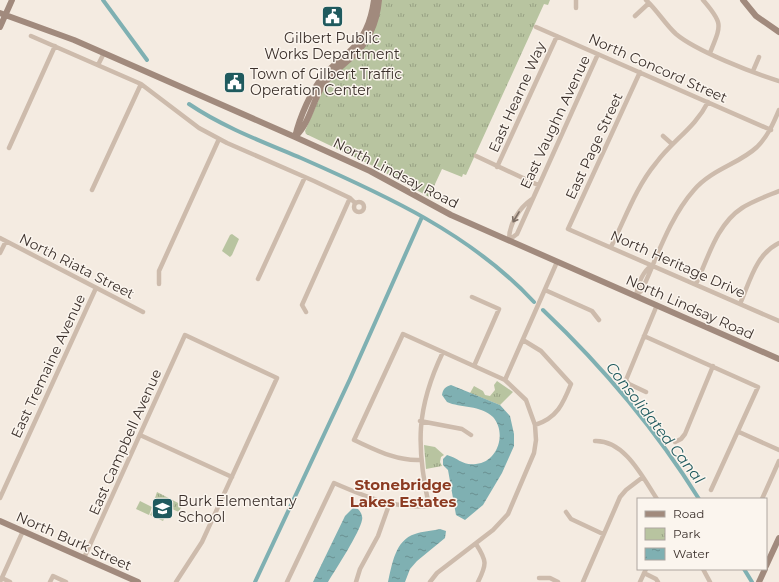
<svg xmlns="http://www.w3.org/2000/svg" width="779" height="582" viewBox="0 0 779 582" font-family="Montserrat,sans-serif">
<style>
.grass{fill:#b8c4a0}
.park{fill:url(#park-tufts)}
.water{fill:url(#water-ripples)}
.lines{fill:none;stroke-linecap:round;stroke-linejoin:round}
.canal{stroke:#7fb0b2;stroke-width:4}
.street{stroke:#cdbbac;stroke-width:4.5}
.secondary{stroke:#a18a7d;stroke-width:6}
.oneway{stroke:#7d6f65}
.labels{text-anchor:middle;stroke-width:3;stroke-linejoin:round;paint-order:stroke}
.poi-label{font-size:14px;fill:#3b302b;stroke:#fbf5ee;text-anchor:start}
.street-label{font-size:14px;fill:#3b302b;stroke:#fbf5ee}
.water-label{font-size:15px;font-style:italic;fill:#1f5a5e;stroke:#fbf5ee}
.neighbourhood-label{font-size:15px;font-weight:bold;fill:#8c3b22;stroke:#fbf5ee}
</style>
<defs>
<pattern id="park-tufts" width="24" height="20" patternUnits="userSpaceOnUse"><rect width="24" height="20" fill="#b8c4a0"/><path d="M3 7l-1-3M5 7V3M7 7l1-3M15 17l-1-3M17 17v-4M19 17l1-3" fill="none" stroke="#97a083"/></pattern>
<pattern id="water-ripples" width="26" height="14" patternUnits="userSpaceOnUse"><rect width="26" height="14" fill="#7fb0b2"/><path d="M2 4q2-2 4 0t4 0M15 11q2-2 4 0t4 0" fill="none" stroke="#699091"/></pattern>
</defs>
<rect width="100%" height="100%" fill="#f4ebe1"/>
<!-- grass -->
<path class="grass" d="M232,234L239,239L232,255L230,257L222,251L230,235Z
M140,501L152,507L149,515L136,509Z
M154,507L167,513L163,521L150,515Z"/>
<!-- park -->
<path class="park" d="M381,0H550L548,5L544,4L466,175L463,174L462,177L442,169L429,197L371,165L306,134L305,131L325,85L335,73L357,55Z
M497,381L513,392L500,405L470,393L474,386L483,391L485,395L490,396L495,390L494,385Z
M424,445L435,447L444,455L441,457L440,462L442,466L426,469Z
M157,492L182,505L179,512L167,507L168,504L155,498Z"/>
<!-- water -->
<path class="water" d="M451,385L500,405L510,416L514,434V446L502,473L483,505L465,520L456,515L448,470L443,465V459L447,455C458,458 463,466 476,464C498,462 507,433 493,417C481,405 460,408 447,402L442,395C443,389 445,387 451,385Z
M353,508L358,509C361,512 363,516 362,520C360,532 336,569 328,582H313L345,516Z
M440,529L446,531L445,538L417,561L410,569L405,582H388C392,565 395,540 415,534C423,531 431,531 440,529Z"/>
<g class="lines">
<!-- canal -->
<path class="canal" d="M103,0L147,60
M189,104C223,127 263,142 301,158C385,195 471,234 534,302
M543,310C601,365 656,430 699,499
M744,569L752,582
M255,582L350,379L422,217"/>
<!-- street -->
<path class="street" d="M646,0C657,10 665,24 676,34C696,51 753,73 779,81
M703,0C724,24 721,25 710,53
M576,8V0
M635,16L649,3
M536,27L771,130
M31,36L141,84L199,128L227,143L314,181L350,198L355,203
M98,65L104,53
M753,71L759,57
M640,72L568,229L779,321
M663,136L672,144
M9,148L55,46
M476,156L538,185
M497,167L557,36
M92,190L141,84
M354 207a5 5 0 1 1 10 0a5 5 0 1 1-10 0Z
M0,238L143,312
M509,240L517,234L598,54
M509,240C509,224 519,208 532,199
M611,247C625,219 636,187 656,163C673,140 695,128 708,102
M0,253L6,241
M258,279L305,177
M159,284V271L219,139
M696,284C708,258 717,224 742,208C753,201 767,196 779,191
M545,290L592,311L599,320
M636,296L642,290C657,257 670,217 694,190C712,169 739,164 757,147C768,136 773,124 779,110
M636,296C638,284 642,272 652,265
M472,297L499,309L474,366
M740,304C750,281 756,254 779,243
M306,312L302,305L350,198
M644,336L758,387L711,490
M523,340L541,351L571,384C563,404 557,418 535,425
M505,380L557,262
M646,392L629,384L626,380L657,305
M420,421L462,429L471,435
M739,432L779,450
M140,435L232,477
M595,441C625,440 643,478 657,499
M675,442L681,439L685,434L713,366
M420,460C396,461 376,450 354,440L403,334L505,380L526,400L535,425L536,440L534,453L508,514L493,530L437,573L430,582
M0,498L96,288
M762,499L779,461
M566,512L571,519L603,534
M476,544C487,561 487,564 478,582
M84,558L185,335L277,378L202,542L176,582
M703,569L710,582
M644,573L656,579L658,582
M2,578L10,582
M539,578H550L558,582
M0,582L23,531
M50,582L53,576L66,582
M287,582L334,483C366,497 394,509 429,506C416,446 416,408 443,352
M356,582L360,569L378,536L389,505
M583,582L620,497L626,490L643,477
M640,582L646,569"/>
<!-- secondary -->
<path class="secondary" d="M743,0L756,16L779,32
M0,13L74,40L295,137L370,171L451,215L779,359
M0,27L12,0
M295,137C310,123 312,102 323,85C331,74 342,66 352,57C369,42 377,22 379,0
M295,137C300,116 311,91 324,75C331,67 339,61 347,54C364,39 371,22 374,0
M0,521L138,582
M766,566L779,538
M759,582L765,569"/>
</g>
<!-- one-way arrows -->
<defs><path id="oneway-shaft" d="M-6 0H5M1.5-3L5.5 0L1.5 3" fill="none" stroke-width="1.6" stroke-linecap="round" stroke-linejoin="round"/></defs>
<use class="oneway" href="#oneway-shaft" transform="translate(516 217) rotate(121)"/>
<!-- icons -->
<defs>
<symbol id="civic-square" viewBox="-11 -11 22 22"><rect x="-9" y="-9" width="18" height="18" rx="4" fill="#1f5a5e" stroke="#fbf5ee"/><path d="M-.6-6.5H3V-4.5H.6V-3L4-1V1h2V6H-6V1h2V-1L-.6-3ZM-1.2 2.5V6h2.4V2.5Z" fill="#fff"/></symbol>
<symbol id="school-square" viewBox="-11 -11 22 22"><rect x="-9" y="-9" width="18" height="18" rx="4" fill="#1f5a5e" stroke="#fbf5ee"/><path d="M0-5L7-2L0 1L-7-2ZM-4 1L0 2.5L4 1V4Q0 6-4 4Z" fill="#fff"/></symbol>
</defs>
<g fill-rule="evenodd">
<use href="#civic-square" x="320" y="4" width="25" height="25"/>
<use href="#civic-square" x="222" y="70" width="25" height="25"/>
<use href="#school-square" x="150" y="496" width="25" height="25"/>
</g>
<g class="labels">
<!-- poi labels -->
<g class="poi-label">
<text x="332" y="43" text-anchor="middle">Gilbert Public<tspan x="332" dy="16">Works Department</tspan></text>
<text x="250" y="79">Town of Gilbert Traffic<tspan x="250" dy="16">Operation Center</tspan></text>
<text x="178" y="506">Burk Elementary<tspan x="178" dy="16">School</tspan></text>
</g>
<!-- street labels -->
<g class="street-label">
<text transform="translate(658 68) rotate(24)" y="5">North Concord Street</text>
<text transform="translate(517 97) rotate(-66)" y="5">East Hearne Way</text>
<text transform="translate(555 122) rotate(-65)" y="5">East Vaughn Avenue</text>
<text transform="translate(594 146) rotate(-65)" y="5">East Page Street</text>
<text transform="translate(396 173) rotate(27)" y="5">North Lindsay Road</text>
<text transform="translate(678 264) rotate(24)" y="5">North Heritage Drive</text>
<text transform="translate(77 266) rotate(27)" y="5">North Riata Street</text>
<text transform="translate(690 307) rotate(24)" y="5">North Lindsay Road</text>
<text transform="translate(48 366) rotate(-65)" y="5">East Tremaine Avenue</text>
<text transform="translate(125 442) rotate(-66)" y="5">East Campbell Avenue</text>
<text transform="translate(74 541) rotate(24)" y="5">North Burk Street</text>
</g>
<!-- water labels -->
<g class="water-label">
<text transform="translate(655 423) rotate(52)" y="5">Consolidated Canal</text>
</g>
<!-- neighbourhood labels -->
<g class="neighbourhood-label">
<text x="403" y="490">Stonebridge<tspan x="403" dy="17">Lakes Estates</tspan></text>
</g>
</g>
<!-- legend -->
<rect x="637" y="498" width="130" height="72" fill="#fbf5ee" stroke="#aea6a0"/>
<rect x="645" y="511" width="20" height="6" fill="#a18a7d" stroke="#aea6a0"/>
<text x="673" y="518" font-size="12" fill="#3b302b">Road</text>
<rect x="645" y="528" width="20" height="12" fill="url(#park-tufts)" stroke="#aea6a0"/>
<text x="673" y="538" font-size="12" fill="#3b302b">Park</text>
<rect x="645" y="548" width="20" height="12" fill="url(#water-ripples)" stroke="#aea6a0"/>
<text x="673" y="558" font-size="12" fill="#3b302b">Water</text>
</svg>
